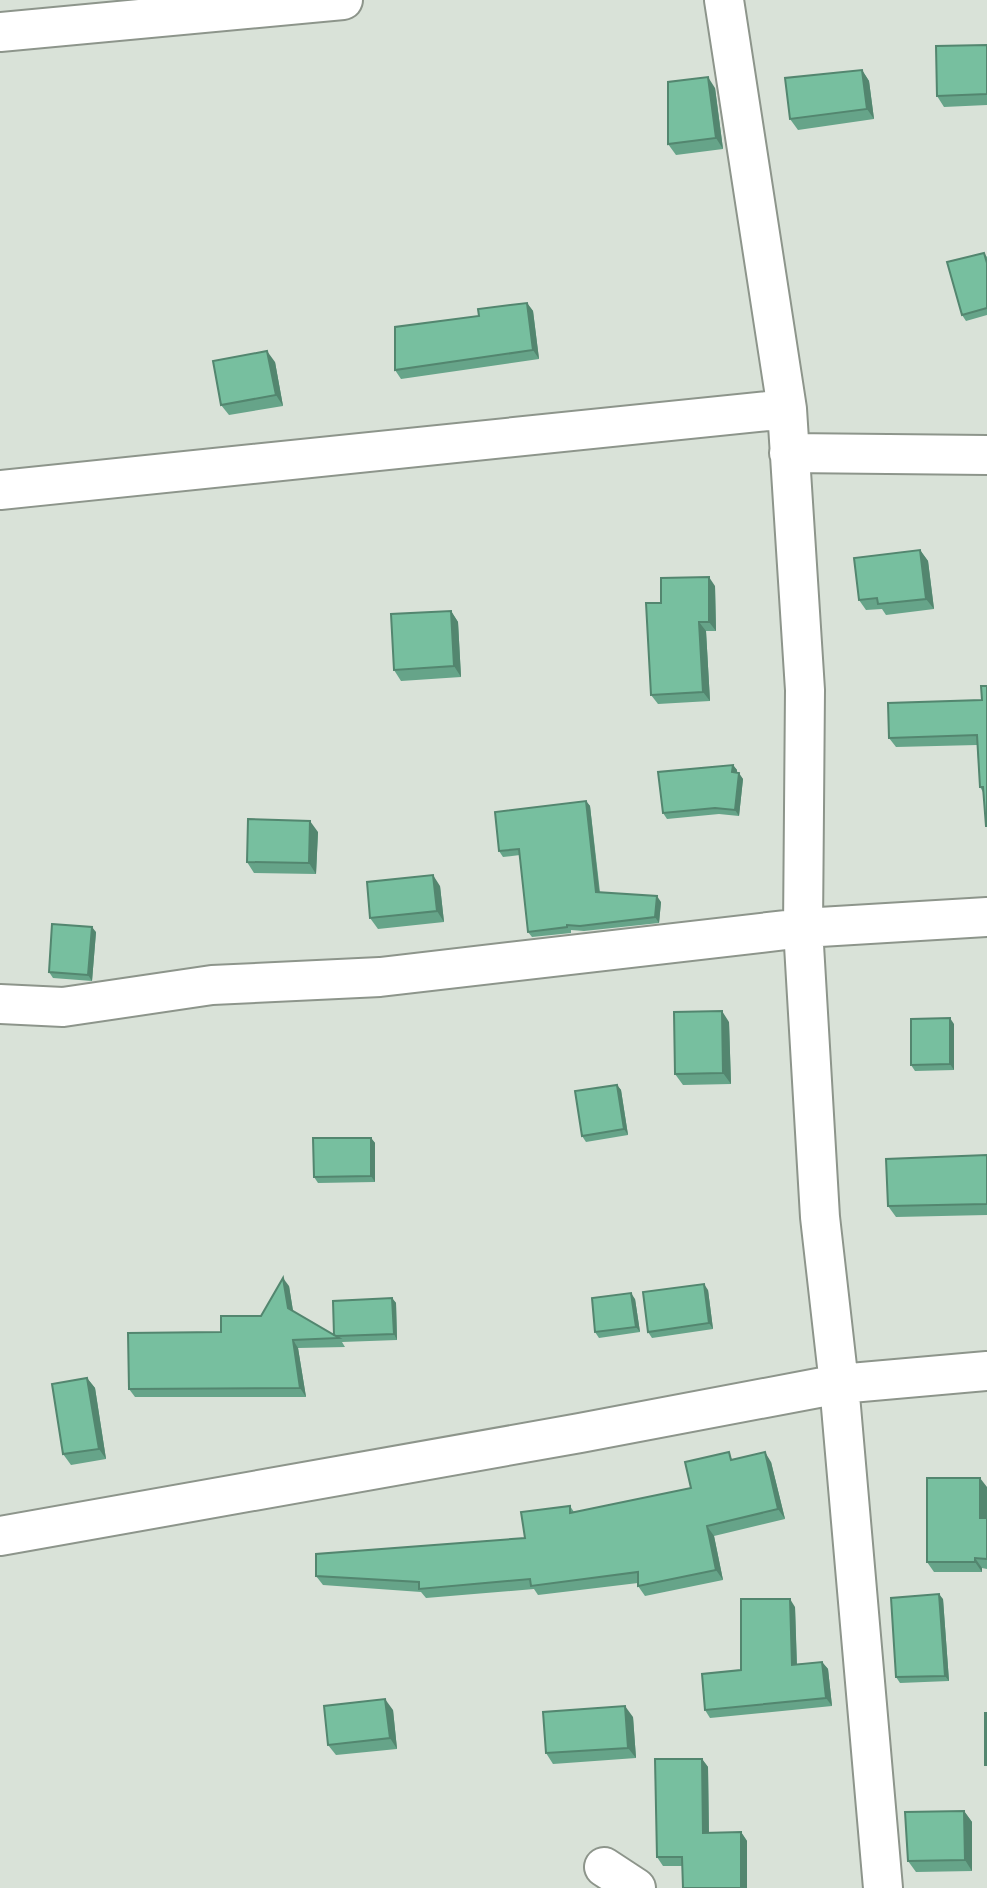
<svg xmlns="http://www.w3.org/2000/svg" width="987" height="1888" viewBox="0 0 987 1888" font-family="'DM Sans',sans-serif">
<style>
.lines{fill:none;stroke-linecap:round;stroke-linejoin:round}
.minor-casing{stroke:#8d958b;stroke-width:42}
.minor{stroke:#fff;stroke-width:38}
.wall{fill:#66a489}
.shaded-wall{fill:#53866f}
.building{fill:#77bf9f;stroke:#53866f;stroke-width:2}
</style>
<rect width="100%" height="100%" fill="#d9e2d8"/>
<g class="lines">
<defs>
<path id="minor" d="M724,0L787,409L805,690L803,928L820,1217L839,1384L883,1888
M0,32L343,0
M789,453L987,455
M0,490L787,409
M0,1004L63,1007L212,985L380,977L803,928L987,917
M0,1536L580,1433L839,1384L987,1371
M604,1867L636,1888"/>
</defs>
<!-- minor casing -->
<use href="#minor" class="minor-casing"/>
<!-- minor -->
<use href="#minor" class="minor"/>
</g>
<!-- wall -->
<path class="wall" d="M987,45V105L944,107L937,96Z
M862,70L869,81L874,119L798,130L790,119Z
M715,88L723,149L676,155L668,144Z
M984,253L987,257V315L966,321L962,315Z
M527,303L533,311L539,359L401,379L395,370L479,316Z
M275,362L283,406L229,415L221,405Z
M920,550L928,561L934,609L886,615L882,609L866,610L859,600Z
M715,586L716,631H706L710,701L658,704L651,695L661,603Z
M451,611L458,622L461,677L401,681L394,670Z
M987,686V827L983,792L980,787L977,745L896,747L889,738L982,700Z
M733,765L737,770V773L743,779L739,816L719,814L667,819L663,813Z
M586,801L590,806L600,892L661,902L659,923L584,931L571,930V933L532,937L528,932L520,855L503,857L499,851Z
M318,832L316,874L254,873L247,862Z
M440,886L444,922L378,929L370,918Z
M96,932L92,981L53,978L49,972Z
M729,1022L731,1084L683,1085L675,1074Z
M954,1024V1070L915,1071L911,1065Z
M617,1085L621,1090L628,1135L586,1142L582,1136Z
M371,1138L375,1143V1182L318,1183L314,1177Z
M987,1155V1215L896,1217L888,1206Z
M289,1286L293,1311L334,1335L392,1298L396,1303L397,1340L342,1342L345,1347L298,1348L306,1397H135L129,1389L221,1332L261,1316Z
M708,1290L713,1329L652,1338L648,1332Z
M635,1299L640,1332L599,1338L595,1332Z
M87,1378L95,1388L106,1459L71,1465L63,1454Z
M734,1459L771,1462L785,1519L714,1536L723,1580L645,1596L638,1586V1583L538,1595L534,1589L426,1598L421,1592L323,1585L316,1576L525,1538L570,1506L574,1512L691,1488Z
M987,1487V1569L982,1568V1572H934L927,1562Z
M943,1599L949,1681L900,1683L896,1677Z
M795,1607L797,1664L822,1662L828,1669L832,1706L710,1718L705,1710Z
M393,1710L397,1749L336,1755L328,1745Z
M633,1717L636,1758L553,1764L546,1753Z
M702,1759L708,1767L709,1833L741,1832L747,1841V1888L682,1866H663L657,1857Z
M964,1811L972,1822V1871L916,1872L908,1861Z"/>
<!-- shaded-wall -->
<path class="shaded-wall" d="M862,70L869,81L874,119L867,109Z
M708,77L715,88L723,149L716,138Z
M527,303L533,311L539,359L533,350Z
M267,351L275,362L283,406L276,395Z
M920,550L928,561L934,609L926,599Z
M709,577L715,586L716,631L709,622Z
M451,611L458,622L461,677L454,666Z
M699,622L706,631L710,701L703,692Z
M733,765L737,770L736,778L732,772Z
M739,773L743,779L739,816L735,810Z
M586,801L590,806L600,898L596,892Z
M310,821L318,832L316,874L309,863Z
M433,875L440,886L444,922L437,911Z
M657,896L661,902L659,923L655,917Z
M92,927L96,932L92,981L88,975Z
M722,1011L729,1022L731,1084L723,1073Z
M950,1018L954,1024V1070L950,1064Z
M617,1085L621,1090L628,1135L624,1129Z
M371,1138L375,1143V1182L371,1176Z
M283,1278L289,1286L294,1317L288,1308Z
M704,1284L708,1290L713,1329L709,1323Z
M631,1293L635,1299L640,1332L636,1327Z
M392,1298L396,1303L397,1340L394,1334Z
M293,1340L298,1348L306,1397L300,1388Z
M87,1378L95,1388L106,1459L99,1449Z
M765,1452L771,1462L785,1519L778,1509Z
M980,1478L987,1487V1528L980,1518Z
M707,1526L714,1536L723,1580L716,1570Z
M975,1558L982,1568V1572L975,1562Z
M939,1594L943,1599L949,1681L945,1676Z
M790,1599L795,1607L797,1672L792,1665Z
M822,1662L828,1669L832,1706L826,1698Z
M385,1699L393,1710L397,1749L390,1738Z
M625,1706L633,1717L636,1758L628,1748Z
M702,1759L708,1767L709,1841L703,1833Z
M964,1811L972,1822V1871L965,1860Z
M741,1832L747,1841V1888H741Z"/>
<!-- building -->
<path class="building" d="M987,45V94L937,96L936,46Z
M862,70L867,109L790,119L785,78Z
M708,77L716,138L668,144V82Z
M984,253L987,263V308L962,315L947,262Z
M527,303L533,350L395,370V327L479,316L478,309Z
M267,351L276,395L221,405L213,361Z
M920,550L926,599L878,604L877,598L859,600L854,558Z
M709,577V622H699L703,692L651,695L646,603H661V578Z
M451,611L454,666L394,670L391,614Z
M981,686H987V826H986L983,787H980L977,735L889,738L888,703L982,700Z
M733,765L732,772L739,773L735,810L715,808L663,813L658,772Z
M586,801L596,892L657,896L655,917L580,926L567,925V927L528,932L519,849L499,851L495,812Z
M248,819L310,821L309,863L247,862Z
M433,875L437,911L370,918L367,882Z
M52,924L92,927L88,975L49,972Z
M722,1011L723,1073L675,1074L674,1012Z
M950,1018V1064L911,1065V1019Z
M617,1085L624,1129L582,1136L575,1091Z
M313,1138H371V1176L314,1177Z
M987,1155V1204L888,1206L886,1159Z
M283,1278L288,1308L339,1338L293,1340L300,1388L129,1389L128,1333L221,1332V1316H261Z
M704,1284L709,1323L648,1332L643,1292Z
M631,1293L636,1327L595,1332L592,1298Z
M392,1298L394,1334L336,1336L334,1335L333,1301Z
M87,1378L99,1449L63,1454L52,1384Z
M729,1452L731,1460L765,1452L778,1509L707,1526L716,1570L638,1586V1572L531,1586L530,1579L419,1589V1582L316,1576V1554L525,1538L521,1512L570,1506V1513L691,1488L685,1462Z
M927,1478H980V1518H987V1559L975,1558V1562H927Z
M939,1594L945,1676L896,1677L891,1598Z
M741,1599H790L792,1665L822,1662L826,1698L705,1710L702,1674L741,1670Z
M385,1699L390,1738L328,1745L324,1706Z
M625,1706L628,1748L546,1753L543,1712Z
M985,1713H987V1765H985Z
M655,1759H702L703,1833L741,1832V1888H683L682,1857H657Z
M964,1811L965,1860L908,1861L905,1812Z"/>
</svg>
